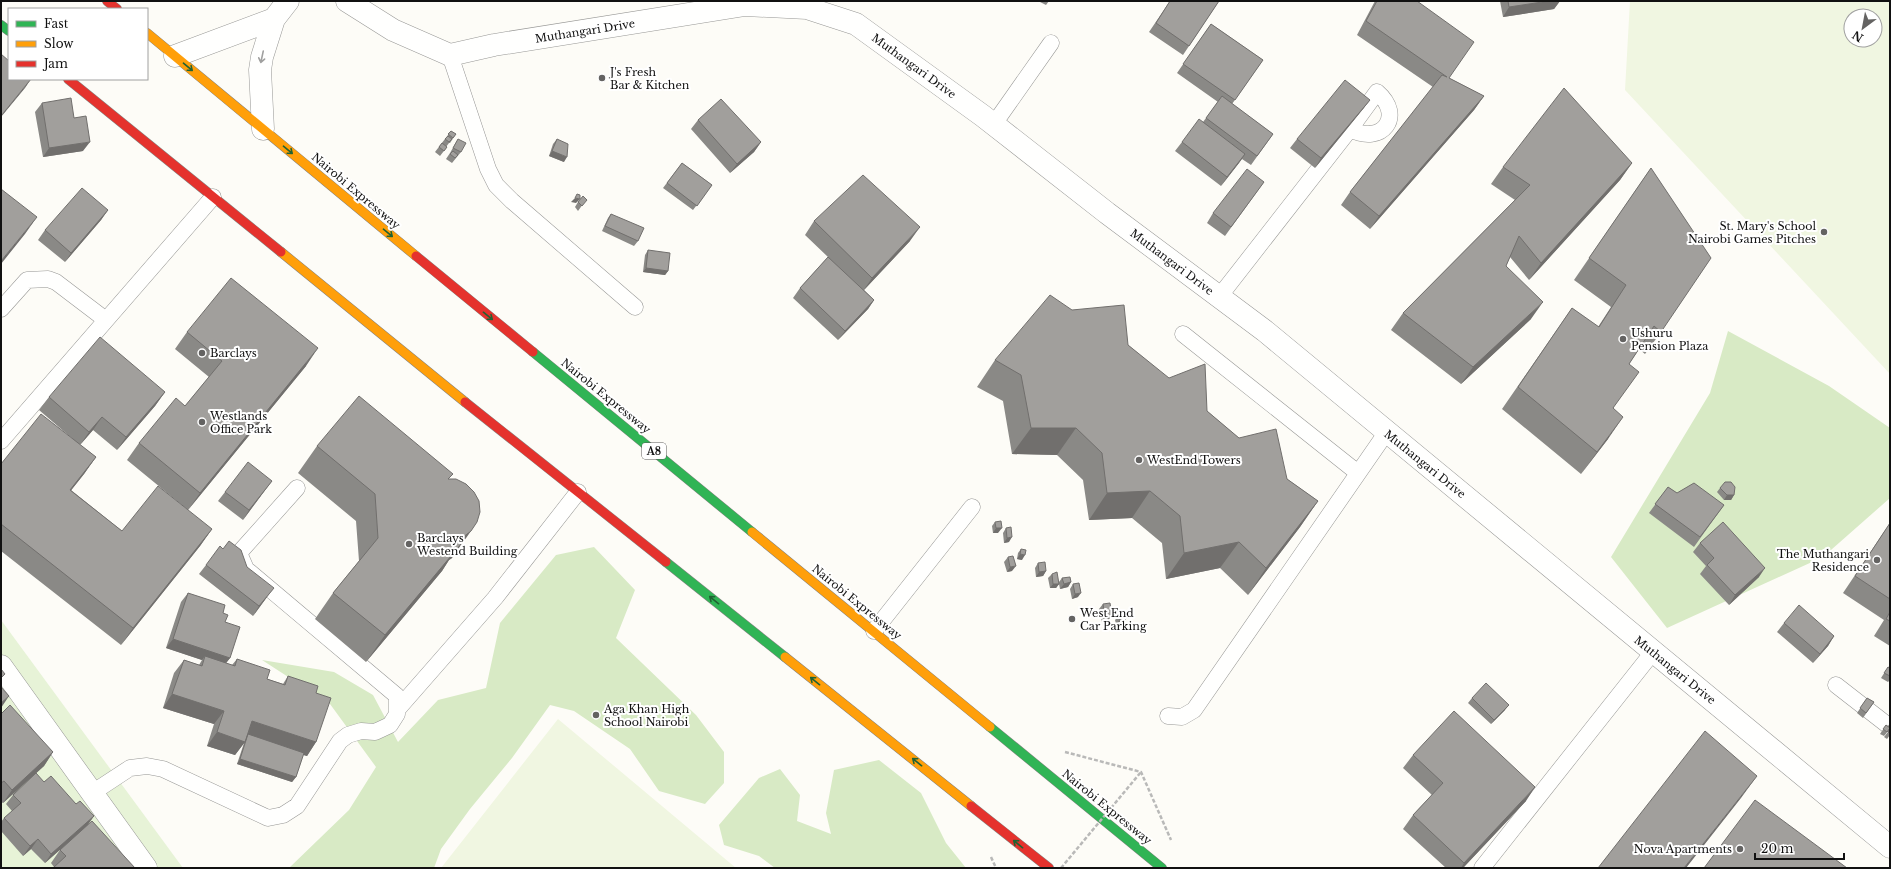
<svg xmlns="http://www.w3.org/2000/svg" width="1891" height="869" viewBox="0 0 1891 869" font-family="'Libre Baskerville',serif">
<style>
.green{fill:#e7f3d7}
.forest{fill:#d8eac5}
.pitch{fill:#f0f6e1;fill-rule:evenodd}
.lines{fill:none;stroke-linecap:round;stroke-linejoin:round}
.lane-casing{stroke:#979795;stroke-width:17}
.street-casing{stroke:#979795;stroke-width:23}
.fast-casing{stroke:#858482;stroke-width:10}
.slow-casing{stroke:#858482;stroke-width:10}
.jam-casing{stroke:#858482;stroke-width:10}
.path{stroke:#b9b9b8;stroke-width:2.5;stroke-dasharray:4 2;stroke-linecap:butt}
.lane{stroke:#fffffe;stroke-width:16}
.street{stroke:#fffffe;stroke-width:22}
.fast{stroke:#30b455;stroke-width:9}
.slow{stroke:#ff9f0a;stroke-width:9}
.jam{stroke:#e5322d;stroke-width:9}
.path-bridge{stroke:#b9b9b8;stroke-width:2.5;stroke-dasharray:4 2;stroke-linecap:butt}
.wall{fill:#8a8986}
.shaded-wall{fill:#716f6d}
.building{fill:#a19f9c;stroke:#716f6d}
.oneway{stroke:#a0a09f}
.oneway2{stroke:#206233}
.poi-dot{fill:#646362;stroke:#fff;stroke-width:1.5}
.labels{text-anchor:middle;stroke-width:4;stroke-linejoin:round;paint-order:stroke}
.shield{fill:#fff;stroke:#585858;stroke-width:1}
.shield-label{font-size:10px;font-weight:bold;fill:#111}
.street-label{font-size:11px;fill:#111;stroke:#fff}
.poi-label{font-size:11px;fill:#111;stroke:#fff;text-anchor:start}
</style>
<rect width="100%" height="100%" fill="#fdfcf7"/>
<!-- green -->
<path class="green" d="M1,620L183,868H1Z"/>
<!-- forest -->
<path class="forest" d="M1728,331L1829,386L1890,428V498L1823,557L1667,628L1611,557L1710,393Z
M594,547L635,590L616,638L696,715L724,752V783L705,804L659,791L630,749L574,711L550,705L512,758L470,809L441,849L434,868H289L349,810L376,767L330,704L262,660L334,672L373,695L398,742L438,700L486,688L500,623L556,555Z
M879,760L921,793L946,843L966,868H775L759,856L724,845L719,825L759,778L780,769L800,795L797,821L831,834L826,813L834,770Z"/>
<!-- pitch -->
<path class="pitch" d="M1630,1H1890V374L1625,90ZM1851,16H1875V40H1851Z
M558,719L736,868H441Z"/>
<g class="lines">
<defs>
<path id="lane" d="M450,55L488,169L496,185L512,201L635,307
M994,124L1051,43
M1219,297L1350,129L1377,92C1405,116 1382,146 1350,129
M1,309L27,280L48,279L56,282L106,320
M1183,334L1358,473
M1,441L213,197
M874,631L972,507
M1836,685L1890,727
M397,710L495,598L578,492
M1168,716L1182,717L1194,710L1386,433
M92,793L130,768L147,766L163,769L268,818L283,815L297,806L340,741L348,735L361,731L375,732L390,725L397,714V696L246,569L239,553L297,488
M1482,868L1653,652"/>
<path id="street" d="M347,1L393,30L450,55L494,45L745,5L807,8L856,24L983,116L1107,213L1265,331L1890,847
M175,56L274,19
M263,129L260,70L262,57L274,19L288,1
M1,666L146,868"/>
<path id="fast" d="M1,25L9,31
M533,352L752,532
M666,562L785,657
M990,727L1162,868"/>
<path id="slow" d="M147,33L416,256
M281,252L465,402
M752,532L990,727
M785,657L971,806"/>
<path id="jam" d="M107,1L117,9
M68,79L281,252
M416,256L533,352
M465,402L666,562
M971,806L1049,868"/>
</defs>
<!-- lane casing -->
<use href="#lane" class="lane-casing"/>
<!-- street casing -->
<use href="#street" class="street-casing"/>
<!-- fast casing -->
<use href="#fast" class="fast-casing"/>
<!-- slow casing -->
<use href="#slow" class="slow-casing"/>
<!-- jam casing -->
<use href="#jam" class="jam-casing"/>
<!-- path -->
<path class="path" d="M1065,752L1141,772L1171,840
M991,857L996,868"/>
<!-- lane -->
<use href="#lane" class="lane"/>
<!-- street -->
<use href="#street" class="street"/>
<!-- fast -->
<use href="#fast" class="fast"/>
<!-- slow -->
<use href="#slow" class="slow"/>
<!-- jam -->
<use href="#jam" class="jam"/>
<!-- path-bridge -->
<path class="path-bridge" d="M1061,868L1141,772"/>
</g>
<!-- wall -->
<path class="wall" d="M1038,1H1049L1046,5Z
M1170,1H1219L1183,55L1149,32Z
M1375,1H1417L1449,78L1484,96L1474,110L1370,229L1341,205L1350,192L1433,87L1357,35Z
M1500,1H1560L1554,9L1503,17Z
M1211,24L1263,60L1232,104L1273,134L1251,165L1242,159L1221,186L1175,151L1182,142L1203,122L1218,102L1177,73Z
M1370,100L1363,109L1315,168L1290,148L1297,139Z
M42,103L74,118L83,151L43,157L35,112Z
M698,120L761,142L754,152L730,173L691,129Z
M451,131L456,134L450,143H449L446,147H447L440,156L435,152Z
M458,139L461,152L452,163L446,159L450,153L455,144Z
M557,139L564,162L549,156L553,144Z
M682,163L712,185L693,210L663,188Z
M1632,163L1620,180L1529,280L1510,257L1506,266L1531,319L1461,384L1391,330L1403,313L1515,200L1491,184L1503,167Z
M1651,168L1661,332L1645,354L1639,349L1629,364L1613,409L1608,439L1581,474L1502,409L1572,308L1598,327L1611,307L1574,280Z
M1264,182L1225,236L1207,223L1213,213Z
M578,202L583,204L578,211L575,207Z
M108,210L101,220L65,262L38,240L45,230Z
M611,214L638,241L634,246L602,231L608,218Z
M814,221L910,241L864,290L874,300L868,309L838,340L793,298L800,288L828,257L805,235Z
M648,250L668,271L665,275L643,272L645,255Z
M1072,310L1128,345L1207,411L1287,479L1318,501L1300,527L1248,595L1220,568L1166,579L1162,543L1132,518L1089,520L1083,480L1057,455L1012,454L1003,401L977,387L995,360Z
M187,332L306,366L188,510L127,460L139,443L185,406L209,377L175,349Z
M165,392L155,406L117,450L93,430L80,445L96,457L84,474L71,490L122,531L212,529L200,546L121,645L1,551V464L74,440L39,410L49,397Z
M317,446L449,479L452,558L449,560L442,571L366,662L315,619L333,593L359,561L356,521L298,473Z
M272,481L243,520L218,501L225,492Z
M1668,487L1677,493L1724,505L1694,547L1649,513Z
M1720,488L1734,495L1731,500H1724L1717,492Z
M995,522L998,533H993L992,526Z
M1890,523V646L1874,636L1884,620L1843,593Z
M1006,528L1009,542L1004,543L1003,533Z
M1700,543L1759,577L1729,605L1700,574L1706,566L1693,552Z
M1021,549L1022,560L1017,559L1018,553Z
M1008,557L1012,571L1007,572L1004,562Z
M1038,563L1046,571L1043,576L1036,577L1035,568Z
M206,565L247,567L267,597L253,616L199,574Z
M1052,574L1059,582L1062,578L1071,582L1068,587L1060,589L1059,584L1056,588H1050L1048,578Z
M1073,584L1078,597L1072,599L1070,589Z
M188,593L223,613L225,622L230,658L226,663L232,665L237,659L267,679L283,684L288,676L316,693V742L307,756L303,755L296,777L292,782L237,764L244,743L235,755L207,746L214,724L163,708L174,673L184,660L199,665L202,660L166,648L181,602Z
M1103,604L1112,616L1108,620L1102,622L1099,609Z
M1119,616L1126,619L1122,623L1116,624L1115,620Z
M1784,623L1834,636L1828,646L1813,663L1777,632Z
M1888,667L1890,668V680L1888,682L1881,678Z
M1472,698L1505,710L1491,724L1468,703Z
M1867,698L1874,702L1863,718L1857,713Z
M1,712L53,752L44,766L3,803L1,802Z
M1890,723V735L1887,739L1884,737L1888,732V731L1884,736L1880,734L1886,725L1888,726Z
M1413,755L1526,801L1463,868H1446L1403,829L1413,815L1432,795L1403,768Z
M44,782L94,816L88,824L135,868L54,867L51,863L60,850L63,847L45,863L31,849L23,856L1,831V822L4,818L12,811L6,804L13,795Z"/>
<!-- shaded-wall -->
<path class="shaded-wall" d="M1549,1H1560L1554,9L1503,17L1509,7Z
M31,79L25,88L1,117V116Z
M1484,96L1474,110L1370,229L1379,216Z
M1370,100L1363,109L1315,168L1321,158Z
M90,142L83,151L43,157L49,148Z
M761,142L754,152L730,173L737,164Z
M552,151L567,157L564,162L549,156Z
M1245,154L1239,163L1221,186L1227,177Z
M1632,163L1620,180L1529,280L1541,263Z
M575,198L580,199L576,203L571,202Z
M108,210L101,220L65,262L71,253Z
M37,217L25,234L1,264V261Z
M920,227L910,241L863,291L872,278Z
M646,268L668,271L665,275L643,272Z
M874,300L868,309L838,340L845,331Z
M1543,302L1531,319L1461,384L1473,367Z
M318,348L306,366L188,510L200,493Z
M165,392L155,406L117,450L126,437Z
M102,417L93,430L80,445L89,432Z
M1623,417L1608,439L1581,474L1597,452Z
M1031,428H1076L1057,455L1012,454Z
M96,457L84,474L58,507L70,490Z
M272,481L265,490L243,520L249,510Z
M1150,491L1132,518L1089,520L1107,493Z
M1727,495H1734L1731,500H1724Z
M1318,501L1300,527L1248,595L1266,568Z
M996,528H1002L998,533H993Z
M212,529L200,546L121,645L133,628Z
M471,531L452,558L449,560L442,571L366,662L385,635L456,540Z
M1012,537L1009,542L1004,543L1007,538Z
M1239,542L1220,568L1166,579L1184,553Z
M1020,554L1025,555L1022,560L1017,559Z
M1016,566L1012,571L1007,572L1010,567Z
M1765,568L1759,577L1729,605L1735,595Z
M1046,571L1043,576L1036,577L1039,572Z
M1071,582L1068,587L1060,589L1064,584Z
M1053,584H1059L1056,588H1050Z
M274,588L267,597L253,616L259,606Z
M1081,593L1078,597L1072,599L1075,594Z
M1112,616L1108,620L1102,622L1105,617Z
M1126,619L1122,623L1116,624L1120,620Z
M1834,636L1828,646L1813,663Z
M173,639L230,658L223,667L205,656L202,660L166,648Z
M172,694L224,711L214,724L163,708Z
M9,696L1,708V703Z
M1509,705L1505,710L1491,724L1494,720Z
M252,721L316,742L307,756L248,736V734V736L242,734Z
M217,732L245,742L235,755L207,746Z
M53,752L44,766L3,803L12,790Z
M240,759L296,777L292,782L237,764Z
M1757,776L1741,798L1686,868H1684Z
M1535,787L1526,801L1463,868H1461L1464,863Z
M94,816L87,826L45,863L51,854Z
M38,839L31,849L23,856L30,846Z"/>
<!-- building -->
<path class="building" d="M1170,1H1219L1189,46L1156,23Z
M1377,1H1417L1474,42L1449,78L1484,96L1379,216L1350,192L1442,75L1447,77L1366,21Z
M1508,1H1549L1509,7Z
M1211,24L1263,60L1235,100L1183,64Z
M1,54L9,61V79H31L1,116Z
M1345,80L1370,100L1321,158L1297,139Z
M1564,88L1632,163L1541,263L1519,236L1506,266L1543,302L1473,367L1403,313L1530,185L1503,167Z
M1222,96L1273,134L1257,156L1206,118Z
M71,98L74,118L86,116L90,142L49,148L42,103Z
M721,99L761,142L737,164L698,120Z
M1199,119L1245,154L1227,177L1182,142Z
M451,131L456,134L453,138L448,134Z
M448,136L452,139L449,142L445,139Z
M458,139L466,143L461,152L453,148Z
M557,139L568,144L567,157L552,151Z
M442,143L447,147L444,151L439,147Z
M453,151L458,155L455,158L450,154Z
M682,163L712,185L697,206L667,183Z
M1651,168L1711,258L1661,332L1654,326L1629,364L1639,372L1613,408L1623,417L1597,452L1518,387L1572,308L1599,327L1626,285L1589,258Z
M1247,169L1264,182L1231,227L1213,213Z
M863,175L920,227L872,278L814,221Z
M82,188L108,210L71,253L45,230Z
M1,189L37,217L1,261Z
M577,194L580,195V199L575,198Z
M583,196L587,200L582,206L578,202Z
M611,214L644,228L638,241L605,226Z
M648,250L670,253L668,271L646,268Z
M828,257L874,300L845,331L800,288Z
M231,278L318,348L200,493L139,443L176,398L185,406L222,361L187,332Z
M1050,295L1072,310L1124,305L1128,345L1169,378L1205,364L1207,411L1239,438L1276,429L1287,479L1318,501L1266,568L1239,542L1184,553L1180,516L1150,491L1107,493L1102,453L1076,428H1031L1021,375L995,360Z
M100,337L165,392L126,437L102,417L89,432L49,397Z
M359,396L453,474L448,479H456L466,484L474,492L479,501L480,512L477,522L471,531L462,538L456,540L461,544L385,635L333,593L378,538L375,494L317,446Z
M41,414L96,457L70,490L122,531L158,486L212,529L133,628L1,524V464Z
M248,462L272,481L249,510L225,492Z
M1725,482H1731L1735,487L1734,495H1727L1720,488Z
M1694,483L1724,505L1700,537L1655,504L1668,487L1677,493Z
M1001,521L1002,528H996L995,522Z
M1723,522L1765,568L1735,595L1707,565L1714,558L1700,543Z
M1890,523V599L1855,576Z
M1011,527L1012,537L1007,538L1006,528Z
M229,541L241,550L247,567L274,588L259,606L206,565L220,546L223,549Z
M1021,549L1026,550L1025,555L1020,554Z
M1013,556L1016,566L1010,567L1008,557Z
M1045,562L1046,571L1039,572L1038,563Z
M1057,572L1059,584H1053L1052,574Z
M1070,577L1071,582L1064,584L1062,578Z
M1079,583L1081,593L1075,594L1073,584Z
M188,593L225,605L223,613L228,615L225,622L240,627L230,658L173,639Z
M1110,603L1112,616L1105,617L1103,604Z
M1799,605L1834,636L1820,654L1784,623Z
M1890,612V621L1886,619Z
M1124,614L1126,619L1120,620L1119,616Z
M205,656L235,666L237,659L270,670L267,679L285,685L288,676L318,686L316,693L331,698L316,742L252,721L245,742L217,732L224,711L172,694L184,660L202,666Z
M1888,667L1890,668V676L1884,673Z
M1,669L5,674L1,678Z
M1486,683L1509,705L1494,720L1472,698Z
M1,687L9,696L1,703Z
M1867,698L1874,702L1866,713L1860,708Z
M10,705L53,752L12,790L4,781L1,783V712L2,713Z
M1454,711L1535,787L1464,863L1413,815L1443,783L1413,755Z
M1886,725L1890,728L1887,732L1883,729Z
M1890,729V734L1888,732Z
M1705,731L1757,776L1684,868H1598Z
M248,734L304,753L296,777L240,759Z
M36,773L44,782L51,776L76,804L80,801L94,816L51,854L38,839L30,846L4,818L21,803L13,795Z
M1755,800L1847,868H1704Z
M92,821L135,868H53L66,856L60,850Z"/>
<!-- one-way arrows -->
<defs><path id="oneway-shaft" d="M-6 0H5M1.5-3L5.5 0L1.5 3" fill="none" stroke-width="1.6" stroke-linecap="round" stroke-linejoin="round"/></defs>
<use class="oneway" href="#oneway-shaft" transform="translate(262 57) rotate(102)"/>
<g class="oneway2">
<use href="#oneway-shaft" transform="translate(188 67) rotate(40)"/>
<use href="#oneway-shaft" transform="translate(288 150) rotate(40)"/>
<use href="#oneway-shaft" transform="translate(388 233) rotate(40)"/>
<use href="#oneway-shaft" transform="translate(488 316) rotate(39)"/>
<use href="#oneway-shaft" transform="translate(714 600) rotate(-141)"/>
<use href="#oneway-shaft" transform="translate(815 681) rotate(-141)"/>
<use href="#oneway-shaft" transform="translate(917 762) rotate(-141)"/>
<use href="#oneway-shaft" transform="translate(1018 844) rotate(-141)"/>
</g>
<!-- markers -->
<g class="poi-dot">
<circle cx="602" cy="78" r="4"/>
<circle cx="1824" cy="232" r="4"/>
<circle cx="1623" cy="339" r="4"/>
<circle cx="202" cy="353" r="4"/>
<circle cx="202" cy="422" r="4"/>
<circle cx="1139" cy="460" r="4"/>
<circle cx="409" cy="544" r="4"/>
<circle cx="1877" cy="560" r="4"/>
<circle cx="1072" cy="619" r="4"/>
<circle cx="596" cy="715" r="4"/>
<circle cx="1740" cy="849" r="4"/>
</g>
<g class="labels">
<!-- shield labels -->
<rect class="shield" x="642" y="443" width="24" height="16" rx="3"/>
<g class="shield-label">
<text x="654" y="455">A8</text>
</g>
<!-- street labels -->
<g class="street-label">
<text transform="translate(585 31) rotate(-9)" y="4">Muthangari Drive</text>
<text transform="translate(914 66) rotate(36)" y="4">Muthangari Drive</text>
<text transform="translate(356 191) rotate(40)" y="4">Nairobi Expressway</text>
<text transform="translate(1172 262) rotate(37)" y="4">Muthangari Drive</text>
<text transform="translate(606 396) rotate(39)" y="4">Nairobi Expressway</text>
<text transform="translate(1425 464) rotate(39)" y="4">Muthangari Drive</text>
<text transform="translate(857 602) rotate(39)" y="4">Nairobi Expressway</text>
<text transform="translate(1675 670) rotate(39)" y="4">Muthangari Drive</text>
<text transform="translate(1107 807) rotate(39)" y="4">Nairobi Expressway</text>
</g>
<!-- poi labels -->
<g class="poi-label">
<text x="610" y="76">J's Fresh<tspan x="610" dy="13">Bar &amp; Kitchen</tspan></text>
<text x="1816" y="230" text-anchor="end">St. Mary's School<tspan x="1816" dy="13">Nairobi Games Pitches</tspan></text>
<text x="1631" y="337">Ushuru<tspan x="1631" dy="13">Pension Plaza</tspan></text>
<text x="210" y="357">Barclays</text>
<text x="210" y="420">Westlands<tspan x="210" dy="13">Office Park</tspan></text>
<text x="1147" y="464">WestEnd Towers</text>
<text x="417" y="542">Barclays<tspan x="417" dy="13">Westend Building</tspan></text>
<text x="1869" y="558" text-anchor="end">The Muthangari<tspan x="1869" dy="13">Residence</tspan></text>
<text x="1080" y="617">West End<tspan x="1080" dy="13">Car Parking</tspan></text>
<text x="604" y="713">Aga Khan High<tspan x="604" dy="13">School Nairobi</tspan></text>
<text x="1732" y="853" text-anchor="end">Nova Apartments</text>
</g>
</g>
<!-- border -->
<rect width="1891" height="869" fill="none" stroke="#111111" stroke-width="4"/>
<!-- legend -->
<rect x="8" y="8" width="140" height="72" fill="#ffffff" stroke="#a0a0a0"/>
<rect x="16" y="21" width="20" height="6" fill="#30b455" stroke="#a0a0a0"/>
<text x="44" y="28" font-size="12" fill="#111111">Fast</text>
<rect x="16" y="41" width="20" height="6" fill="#ff9f0a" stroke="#a0a0a0"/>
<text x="44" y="48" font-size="12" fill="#111111">Slow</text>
<rect x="16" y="61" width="20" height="6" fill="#e5322d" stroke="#a0a0a0"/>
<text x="44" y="68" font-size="12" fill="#111111">Jam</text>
<!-- north arrow -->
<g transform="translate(1863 28) rotate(212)"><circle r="19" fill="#ffffff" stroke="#a0a0a0"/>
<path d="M0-3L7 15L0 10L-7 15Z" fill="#646362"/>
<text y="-6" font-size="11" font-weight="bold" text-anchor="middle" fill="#111111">N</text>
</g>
<!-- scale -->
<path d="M1755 853v6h89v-6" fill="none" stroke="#111111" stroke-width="2"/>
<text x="1761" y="853" font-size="12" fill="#111111" stroke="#ffffff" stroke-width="3" paint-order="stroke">20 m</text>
</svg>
